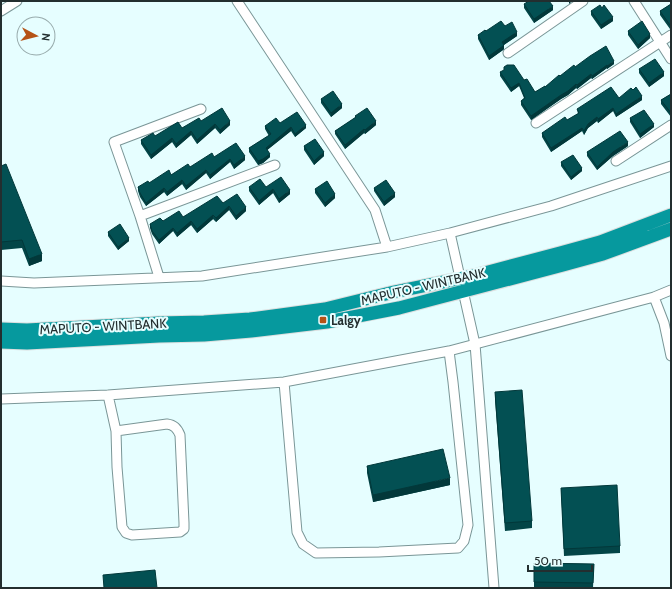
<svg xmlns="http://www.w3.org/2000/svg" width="672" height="589" viewBox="0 0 672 589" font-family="Cabin,sans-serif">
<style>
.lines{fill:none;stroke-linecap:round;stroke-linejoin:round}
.minor-casing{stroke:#7a9697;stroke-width:11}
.highway-casing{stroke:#dcdede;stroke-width:15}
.minor{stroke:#fff;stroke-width:9}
.highway{stroke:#06999e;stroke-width:13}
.wall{fill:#034547}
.shaded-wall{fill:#02383a}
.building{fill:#035053;stroke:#02383a}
.poi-dot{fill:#b55316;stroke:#e6feff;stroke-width:1.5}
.labels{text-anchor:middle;stroke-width:4;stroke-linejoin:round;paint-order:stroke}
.street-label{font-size:13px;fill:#232e2f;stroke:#e6feff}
.poi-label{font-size:13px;font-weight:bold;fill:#232e2f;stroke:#e6feff;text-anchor:start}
</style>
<rect width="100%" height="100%" fill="#e6feff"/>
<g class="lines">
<defs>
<path id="minor" d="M237,1L375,210L387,247
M634,1L671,59
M1,11L17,1
M508,53L583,1
M536,123L671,35
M616,161L671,125
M140,216L275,165
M450,233L475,344L494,588
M159,277L140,216L114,142L201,109
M1,281L34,283L202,276L387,247L450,233L551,206L671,166
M654,297L664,323L671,356
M284,382L297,532L303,544L316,553L379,552L458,548L464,541L468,525L453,382L449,351
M108,395L116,431L117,467L122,527L126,533L132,535L180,532L184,529V523L180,435C177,428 174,425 167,424L116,431
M1,399L108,395L284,382L449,351L654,297L671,290"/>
<path id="highway" d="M1,329L27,330L159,323L204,322L250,319L325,309L394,292L477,275L560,253L600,242L671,215
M1,342L27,343L159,336L204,335L251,331L327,322L399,308L563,265L603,254L671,229"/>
</defs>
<!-- minor casing -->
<use href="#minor" class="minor-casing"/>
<!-- highway casing -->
<use href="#highway" class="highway-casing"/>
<!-- minor -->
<use href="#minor" class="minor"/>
<!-- highway -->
<use href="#highway" class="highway"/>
</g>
<!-- wall -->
<path class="wall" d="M524,4L553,10L534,23L524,8Z
M671,4V28L670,29L660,15V11Z
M591,11L613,21L601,29L591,15Z
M505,26L517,36L504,45V49L503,50L489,60L478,39V35L486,31Z
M628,31L650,38L638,49L628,35Z
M614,64L607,69V68L592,79L591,78L577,89L576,88L568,95L561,99L531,120L521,105V101L524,98L519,86L511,92L500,76V72L524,80L535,92L545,87L560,76L575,67Z
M639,69L664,76L649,87L639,73Z
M671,94V117L661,104V100Z
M619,98L642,100L616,117L613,111L598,123L597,121L588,128L584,135L582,131L551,152L542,137V133L567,120L578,114L577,109Z
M321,99L342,108L331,117L321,103Z
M355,116L376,125L365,134L364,133L345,149L335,134V131L355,118Z
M630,118L654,127L640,138L630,122Z
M201,121L230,125L220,134L215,128L197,144L191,135L176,148L172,142L151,159L141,144V140L182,128Z
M280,123L306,128L295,137L291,131L267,150L270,157L263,163L258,165L249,152V148L269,136L265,129V126Z
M304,146L324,156L314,165L304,150Z
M628,146L613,156L597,170L587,156V152Z
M214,157L245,160L234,169L230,162L210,179L206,173L186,190L182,184L167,196L164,192L146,206L140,197L138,191V187L171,175Z
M561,162L582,171L571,180L561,166Z
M1,166L42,261L29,266L22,248L1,250Z
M249,187H266L290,194L279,203L273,193L259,205L249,191Z
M374,188L395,197L384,206L374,191Z
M315,189L335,198L325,207L315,193Z
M223,203L246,211L236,220L229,210L216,222L213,219L197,233L191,225L177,237L173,231L159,244L152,234L150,228V224L183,217Z
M108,232L129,241L118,250L108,236Z
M495,392L532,521V528L505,531L495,400Z
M367,466L450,485L373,502L367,473Z
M561,488L620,546V553L564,556Z
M534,563L594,564L593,588H534Z"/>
<!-- shaded-wall -->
<path class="shaded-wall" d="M569,1H572L569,4Z
M553,6V10L534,23V19Z
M613,17V21L601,29V25Z
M517,32V36L502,46V42Z
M650,34V38L638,49V45Z
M504,45V49L503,50L489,60V56Z
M614,61V64L607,69V66Z
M607,65V68L592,79V76Z
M664,72V76L649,87V83Z
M591,74V78L577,89V85Z
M519,83V86L511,92V88Z
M576,84V88L568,95L561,99V95Z
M561,95V99L531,120V116Z
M642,96V100L616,117V114Z
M342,104V108L331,117V113Z
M613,108V111L598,123V119Z
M597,117V121L588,128L584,135V131L588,124Z
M230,121V125L220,134V130Z
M376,121V125L365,134V130Z
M215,124V128L197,144V140Z
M654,124V127L640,138V134Z
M306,125V128L295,137V134Z
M291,127V131L266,151V148Z
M582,128V131L551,152V148Z
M364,129V133L345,149V145Z
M191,131V135L176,148V144Z
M172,138V142L151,159V155Z
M628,142V146L613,156L597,170V167L613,152Z
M324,152V156L314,165V161Z
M270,154V157L263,163L258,165V161Z
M245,156V160L234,169V165Z
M230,159V162L210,179V175Z
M582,168V171L571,180V177Z
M206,170V173L186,190V186Z
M182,180V184L167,196V192Z
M164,188V192L146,206V203Z
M273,189V193L259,205V201Z
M290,190V194L279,203V199Z
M395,193V197L384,206V202Z
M335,194V198L325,207V203Z
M229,206V210L216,222V218Z
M246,207V211L236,220V216Z
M213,215V219L197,233V229Z
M191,221V225L177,237V233Z
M173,228V231L159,244V240Z
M129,238V241L118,250V247Z
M42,254V261L29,266V259Z
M450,478V485L373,502V495Z"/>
<!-- building -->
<path class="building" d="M529,1H549L553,6L534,19L524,4Z
M671,4V25H670L660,11Z
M600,5L602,8L604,5L613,17L601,25L591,11Z
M501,21L505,26L512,22L517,32L502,42L504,45L503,46L489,56L478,35L485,30L486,31Z
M642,21L650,34L638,45L628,31Z
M606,46L614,61L607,66V65L592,76L591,74L577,85L576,84L568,91L561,95L531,116L521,101L525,98L519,83L511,88L500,72L504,70V67L507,65H514L524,80L527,79L535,92L545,86V87L559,75L560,76L574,65L575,67L590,56Z
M655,59L664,72L649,83L639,69Z
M611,87L619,98L631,88L633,90L636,87L642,96L616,114L613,108L598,119L597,117L588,124L584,131L582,128L551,148L542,133L565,117L567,120L579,113L577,109Z
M333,91L342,104L331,113L321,99Z
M671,94V113L661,100Z
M222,108L230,121L220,130L215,124L197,140L191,131L176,144L172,138L151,155L141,140L153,133L155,136L178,122L182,128L199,118L201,121Z
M367,108L376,121L365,130L364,129L345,145L335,131L356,117L355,116Z
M644,110L654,124L640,134L630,118Z
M297,112L306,125L295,134L291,127L266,148L270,154L263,159L258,161L249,148L271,134L265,126L276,118L280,123Z
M620,131L628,142L613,152L597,167L587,152Z
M315,139L324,152L314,161L304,146Z
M236,143L245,156L234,165L230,159L210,175L206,170L186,186L182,180L167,192L164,188L146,203L140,193L138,187L148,181L149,183L169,170L171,175L188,164L190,167L212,153L214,157Z
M573,155L582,168L571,177L561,162Z
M6,164L42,254L29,259L22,240L1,242V166Z
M281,177L290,190L279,199L273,189L259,201L249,187L260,179L266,187Z
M386,180L395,193L384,202L374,188Z
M327,181L335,194L325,203L315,189Z
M237,194L246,207L236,216L229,206L216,218L213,215L197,229L191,221L177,233L173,228L159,240L152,231L150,224L160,218L163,221L179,211L183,217L217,196L223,203Z
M120,224L129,238L118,247L108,232Z
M522,390L532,521L505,523L495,392Z
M443,449L450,478L373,495L367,466Z
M617,485L620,546L564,549L561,488Z
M534,563L594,564L593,583L534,582Z
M155,570L157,588H104L103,575Z"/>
<!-- markers -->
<rect class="poi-dot" x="319" y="316" width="8" height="8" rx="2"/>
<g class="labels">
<!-- street labels -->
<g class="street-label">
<text transform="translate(423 286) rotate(-13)" y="5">MAPUTO - WINTBANK</text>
<text transform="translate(103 326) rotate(-3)" y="5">MAPUTO - WINTBANK</text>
</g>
<!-- poi labels -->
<g class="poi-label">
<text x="331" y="325">Lalgy</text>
</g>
</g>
<!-- border -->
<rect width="672" height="589" fill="none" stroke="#232e2f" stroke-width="4"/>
<!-- north arrow -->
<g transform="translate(36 36) rotate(97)"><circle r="19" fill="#e6feff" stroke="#98abac"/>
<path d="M0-3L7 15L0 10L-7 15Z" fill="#b55316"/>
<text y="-6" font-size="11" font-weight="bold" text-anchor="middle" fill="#232e2f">N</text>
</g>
<!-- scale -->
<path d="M528 565v6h64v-6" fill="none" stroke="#232e2f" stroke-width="2"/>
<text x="534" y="565" font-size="12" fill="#232e2f" stroke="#e6feff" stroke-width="3" paint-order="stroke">50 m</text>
</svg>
